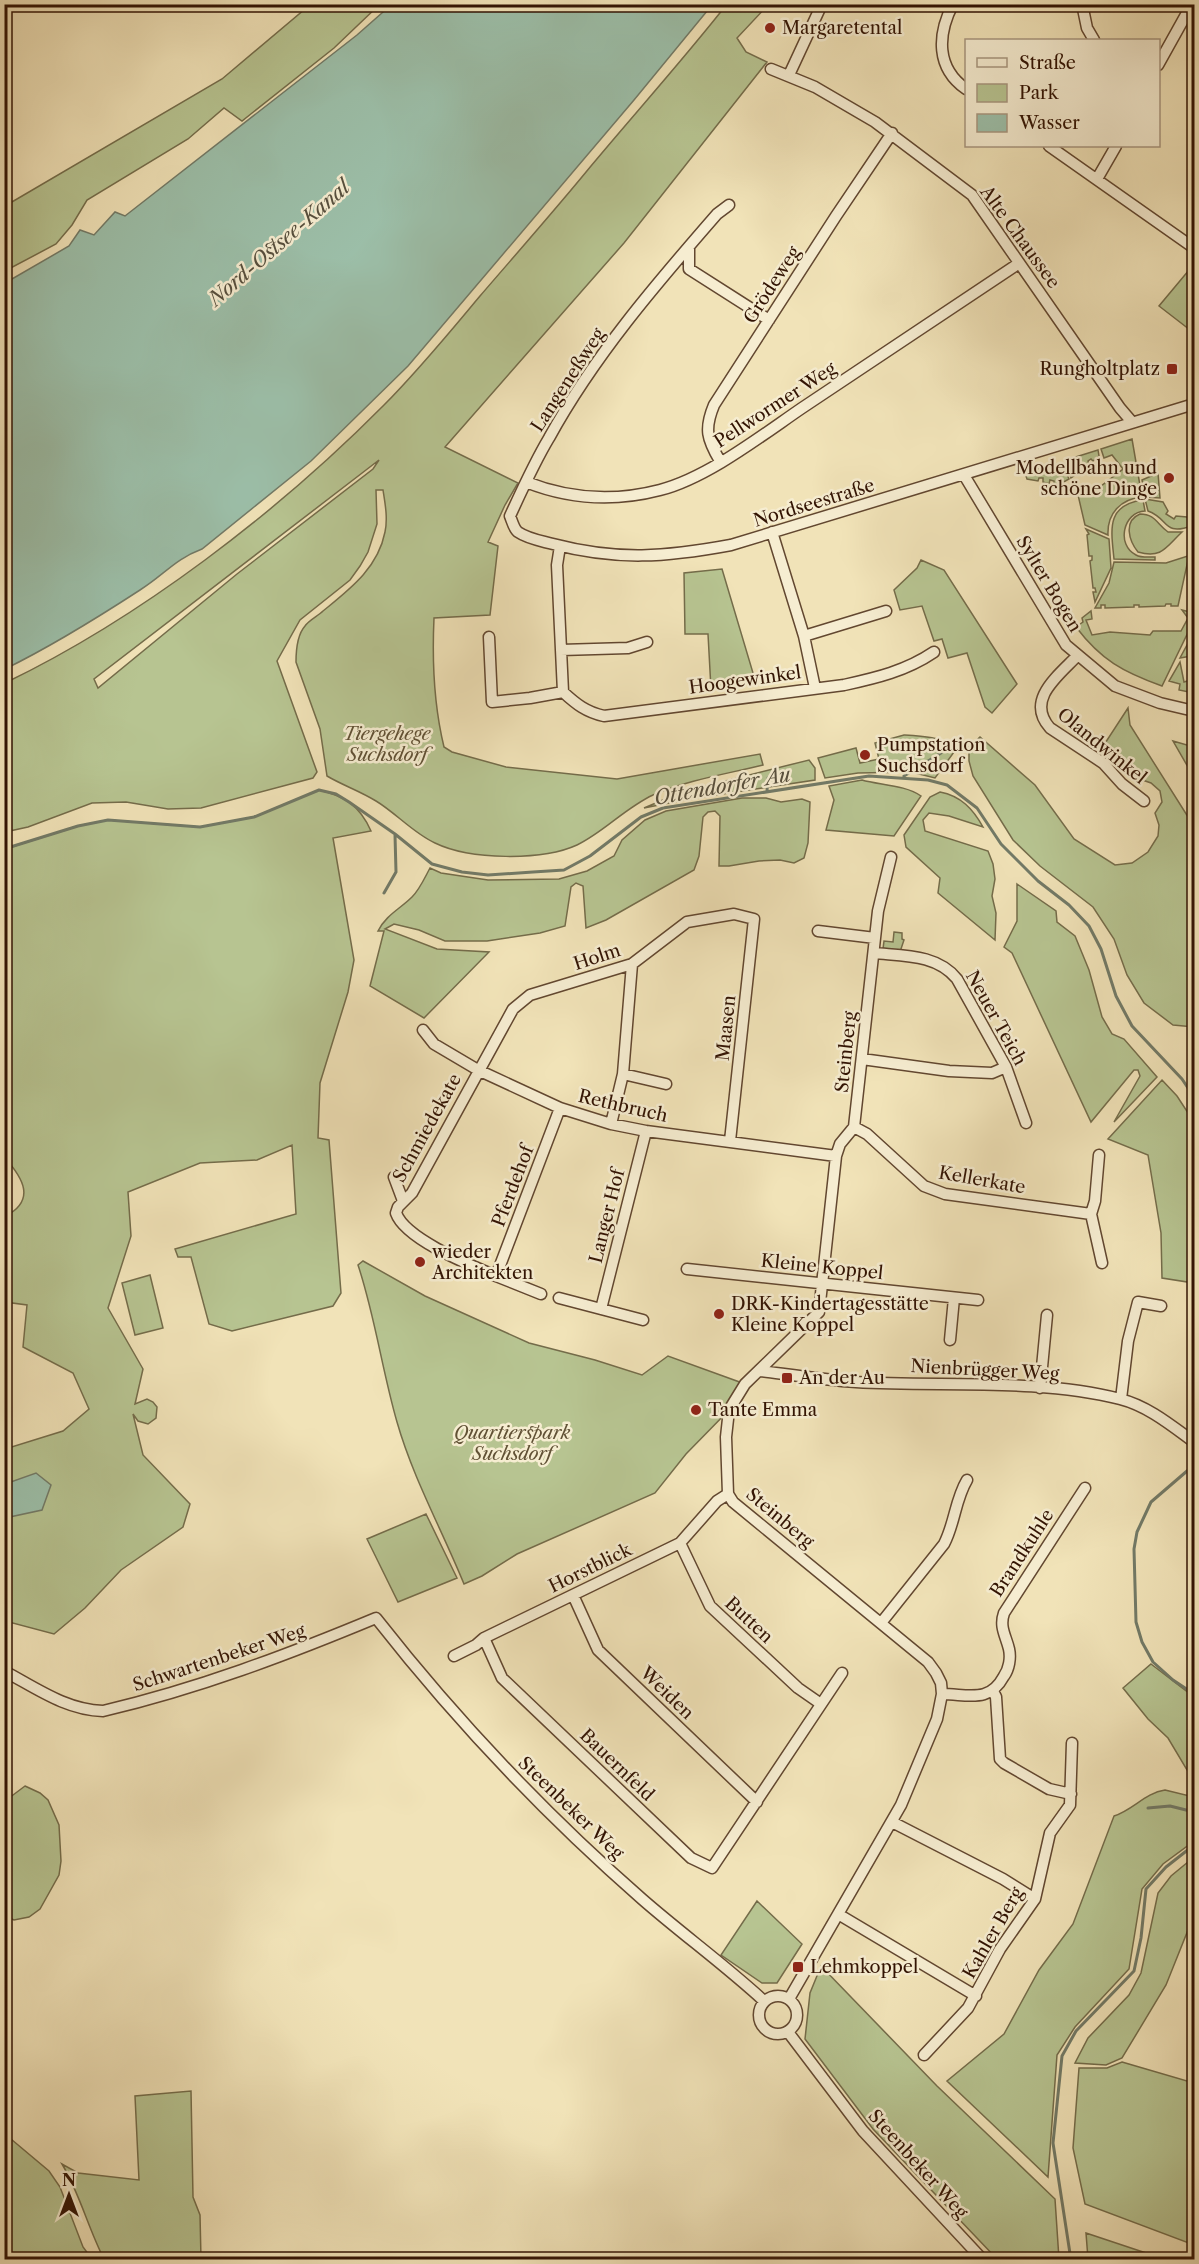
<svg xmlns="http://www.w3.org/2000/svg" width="1199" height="2264" viewBox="0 0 1199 2264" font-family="'Libre Caslon Text',serif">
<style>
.green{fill:#b7c491;stroke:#746c4a;stroke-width:1.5;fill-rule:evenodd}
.water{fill:#9cbfa9;stroke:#727a67;stroke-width:1.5}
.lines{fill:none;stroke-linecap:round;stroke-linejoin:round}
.stream{stroke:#727a67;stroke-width:3}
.minor-casing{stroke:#624730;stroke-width:13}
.minor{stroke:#f6edd1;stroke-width:10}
.poi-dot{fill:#8f2418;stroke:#f6edd1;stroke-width:2}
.labels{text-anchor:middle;stroke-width:5;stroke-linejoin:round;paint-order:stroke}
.poi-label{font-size:18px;fill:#321303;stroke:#f6edd1;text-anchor:start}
.street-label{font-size:18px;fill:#321303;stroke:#f6edd1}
.park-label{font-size:18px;font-style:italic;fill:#615135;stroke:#f6edd1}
.water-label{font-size:20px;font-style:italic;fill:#574f3d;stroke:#f6edd1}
</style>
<rect width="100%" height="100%" fill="#f1e3b8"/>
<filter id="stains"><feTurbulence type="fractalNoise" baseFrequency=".00333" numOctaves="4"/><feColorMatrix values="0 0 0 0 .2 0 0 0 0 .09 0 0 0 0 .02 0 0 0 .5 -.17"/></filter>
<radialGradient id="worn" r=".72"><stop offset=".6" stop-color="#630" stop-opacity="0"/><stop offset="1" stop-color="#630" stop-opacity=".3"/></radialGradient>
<!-- green -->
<path class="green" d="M311,4L379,5L334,48L242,121L224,108L188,139L87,200L72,225L56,244L5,271V206L222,79Z
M727,4L768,5L737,38L746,52L767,62L624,243L445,447L518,483L505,505L488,542L498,546L490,615L434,618C432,661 434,706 444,747L452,752L506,767L617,779L760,754L763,765C726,774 688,780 653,795C625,808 604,832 577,845C542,861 470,860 435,843C413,833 396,813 376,801C360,791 342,785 327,776L320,729L296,662C296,651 297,635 305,626C309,620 318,616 323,611C350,589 378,568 385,532C388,518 385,503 383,490H376L377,524L368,552L360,566L350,580L300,620L277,661L317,772L313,778L201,808L168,809L126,802L92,803L28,827L5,832V683C140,618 278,512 384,405C418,371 449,333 480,296C517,253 555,210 591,166C636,112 683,60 727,4ZM379,460L373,469L237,574L98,688L94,679Z
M1194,264V333L1159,306Z
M1132,439L1142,497C1121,499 1107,513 1108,535L1085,525L1078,495L1084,492L1088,496L1123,469L1112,455L1104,458L1101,449Z
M1098,450L1099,456L1093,461L1091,459L1088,461L1089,464L1079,472L1077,470L1074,472L1075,475L1071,478L1066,460Z
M1052,464L1054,471L1064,468L1069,479L1057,486L1054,485V481L1050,480L1049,484L1043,482V478H1039L1038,481L1027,479L1025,473Z
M1158,473L1160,498L1145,497L1142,480Z
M1145,499L1163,502L1168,511L1166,514L1174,519L1176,516L1187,517L1192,526C1162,536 1170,519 1148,511Z
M1143,500L1145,511C1123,512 1116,545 1136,555C1141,558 1149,557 1155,557V560L1114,559C1111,529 1106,505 1143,500Z
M1140,514C1155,514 1157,524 1168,532H1182C1166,547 1162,559 1138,552C1129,541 1123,521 1140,514Z
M1086,529L1109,539L1111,568L1095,602L1093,592H1096L1095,588H1093L1090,561L1092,560V556H1089L1087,535L1089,534Z
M1194,554V561L1188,560L1178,606H1171V604H1166L1165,606L1139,607V605H1134V607L1105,608V605H1101V608H1095L1109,583L1114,562L1166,563Z
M921,560L944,570L1017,684L992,713L985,707L967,653L948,658L942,639L934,641L922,606L900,610L894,590L917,568Z
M722,569L756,683L711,689L708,634H685L684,573Z
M1182,610L1194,613V620L1162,686C1123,672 1101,660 1076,627L1083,622L1082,618L1091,611L1092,619L1086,620L1092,635L1110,632L1150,635L1153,631H1181L1188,618Z
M1194,632V652L1191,653V656L1180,658Z
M1180,662L1184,682L1194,679V693L1179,690L1180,684L1169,681Z
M1128,708L1130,725L1190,820L1189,833L1194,847V1027L1173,1025L1144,1003L1127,975L1114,939L1093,907L1040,866L1013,840L973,776L969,761V747L980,737L1035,785L1074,839L1115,865L1132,863L1148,852L1158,836L1159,825L1155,813L1162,802L1160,791L1151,783L1128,775L1098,754Z
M904,735C922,736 942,737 957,748L935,778L911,772L858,773L825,778L818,758L856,748L860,763L879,759L875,743Z
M1173,741L1194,747V775L1192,774Z
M809,760L815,768V780L689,799L644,808L682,792Z
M862,780C879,785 906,785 921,796L894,836L826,830L834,800L829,786Z
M319,790C345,796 360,806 371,831L333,838L354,960L348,992L320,1083L318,1138L329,1140L341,1293L333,1306L232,1331L209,1324L191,1257H178L175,1249L296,1214L292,1145L257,1160L200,1163L128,1192L131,1236L108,1308L143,1369L135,1404L147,1399L153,1402L157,1407L156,1418L148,1424L138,1421L133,1414L143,1455L190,1504L183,1527L121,1570L85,1608L54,1634L5,1621V1449L63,1431L89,1409L73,1373L23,1347L27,1305L5,1302V1223L6,1216C36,1200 23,1178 5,1158V849L78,826L108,820L200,827L254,817Z
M940,792C961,796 973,809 983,827L949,816L929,813L923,820L925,831L988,851L993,864L995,879L992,896L996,913L995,940L938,893L940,878L906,847L904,835L930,797Z
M742,798H766L781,802L802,799L810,802L808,843L804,858L794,863L780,860L759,861L729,866H719L720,816L715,811L708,812L703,817L699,856L694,870L606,920L586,928L583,886L576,883L571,887L565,926L540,933L487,941H445L419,930L394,924L385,929L437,949L489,952L424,1018L370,986L384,931H378C386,915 400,909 412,897C420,889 425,877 430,868L441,873L488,880L559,879L587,871L614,856L622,840L645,820L666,811Z
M1017,884L1056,911L1057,922L1075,936L1089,970L1102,1017L1112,1034L1124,1039L1157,1077L1114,1122L1140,1076L1138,1070H1134L1091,1122L1012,953L1004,947L1017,921Z
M894,932L902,933V939L904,940L900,952L883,949L884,941L893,942Z
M1162,1080L1177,1096L1194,1122V1283L1162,1278L1161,1233L1148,1155L1108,1139Z
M363,1261L425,1296L529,1343L595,1360L642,1375L668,1356L745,1384L729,1410L686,1454L655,1493L517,1554L482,1576L464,1584C442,1530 413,1478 397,1422C382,1370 375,1316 358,1265Z
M150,1275L163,1328L135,1335L122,1283Z
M426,1514L457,1578L398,1602L367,1539Z
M1151,1664L1194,1697V1773L1187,1770L1168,1738L1148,1719L1123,1688Z
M25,1786L40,1793L48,1800L59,1825L61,1861L59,1875L40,1909L29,1917L14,1920L5,1916V1801Z
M1165,1790L1194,1797V1841L1163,1864L1142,1889L1129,1969L1075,2027L1057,2055L1048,2177L947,2081L1004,2034L1039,1970L1073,1924L1114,1816C1133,1810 1145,1793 1165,1790Z
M1194,1857V1915L1166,1985L1122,2058L1106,2065L1075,2063L1088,2038L1129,1995L1141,1973L1158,1893L1171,1876Z
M757,1901L802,1944L777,1983H762L721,1955Z
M821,1966L937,2086L1055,2199L1059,2259H997L873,2129L805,2039L810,1993Z
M1122,2062L1194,2083V2245L1085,2204L1073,2148L1079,2068H1107Z
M191,2091L193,2197L200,2215L201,2259H104C88,2228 80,2194 62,2164L78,2173L139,2180L135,2096Z
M5,2134L49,2171L60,2187L83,2247L92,2259H5Z
M1086,2233L1164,2259H1088Z"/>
<!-- water -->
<path class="water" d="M391,5H712L634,100L408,366L311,461L202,549C175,559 164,575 140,590C97,618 52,646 5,669V283L69,246L80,230L94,235L115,212L125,216L357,35Z
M36,1473L51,1485L42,1510L5,1518V1484Z"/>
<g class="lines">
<!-- stream -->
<path class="stream" d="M904,776L941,753
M767,791L768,778
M4,849L78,826L108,820L200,827L254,817L319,790L336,794L349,802L395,834L432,864L462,872L488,875L533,872L564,870L590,856L641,817L663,808L869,776L928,780L947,785L977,808L1001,844L1038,881L1069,905L1089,926L1101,949L1116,996L1132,1026L1182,1079L1194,1097
M384,893L396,872L395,835
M1194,1465L1151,1502L1137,1532L1134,1549L1136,1622L1142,1642L1153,1662L1173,1680L1194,1694
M1148,1808L1170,1806L1194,1812
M1071,2260L1053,2143L1062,2056L1076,2031L1134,1971L1141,1938L1146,1889L1166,1867L1194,1845"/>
<defs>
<path id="minor" d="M953,4C937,35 936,68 966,89
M1082,4L1087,28L1094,40
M1158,65L1192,4
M771,69L815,87L875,122L972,195L1120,408L1132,422
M789,75L822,4
M1049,146L1194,248
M1097,179L1116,146
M729,205L717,214C656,284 594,356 549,438C534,463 522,490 510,516C512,521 514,529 518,532C528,539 542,541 553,544C618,561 666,557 731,545L1194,404
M689,247V269L769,320
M720,461C707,439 704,429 714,405L836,216L892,133
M964,475L1066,645L1115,686L1160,703L1194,711
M526,482C569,499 614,502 660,490C707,478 761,436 802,408C874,360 946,312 1018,264
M772,532L804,636L815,688
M560,546L557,565L563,692C576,704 586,712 604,716L844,685C876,678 906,671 934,652
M804,636L886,611
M489,637L492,702L530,698L563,692
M561,650L628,648L647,642
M1077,656C1058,676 1025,700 1050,728L1103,763L1122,784L1144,801
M818,931L875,938
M874,953C903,956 937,954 957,979L1006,1067L1026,1123
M423,1030L434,1044L478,1070L560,1108L611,1124L646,1131L836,1156
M862,1059L949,1071L992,1073L1006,1067
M623,1074L666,1084
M611,1124L623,1074L632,964
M854,1127L867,1134L924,1186L945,1194L1091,1214L1095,1201L1099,1155
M394,1177L403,1201
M1091,1214L1102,1263
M687,1269L978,1300
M496,1276C470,1265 405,1239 396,1213L398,1207L412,1193L513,1009L530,995L632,964L687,922L734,914L754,919L730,1141
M541,1294L496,1276L560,1108
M559,1298L601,1309
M643,1320L601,1309L646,1131
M950,1340L954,1298
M761,1371C792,1375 824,1380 856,1382C940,1387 1038,1378 1120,1399C1148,1406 1172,1426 1194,1442
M1040,1388L1047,1315
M1121,1399L1128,1341L1138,1302L1161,1306
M680,1543L710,1606L798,1688L821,1704
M573,1595L598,1650L757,1802
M881,1623L944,1544C955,1523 955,1500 967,1480
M484,1638L502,1678L691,1858L712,1868L842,1673
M454,1656L476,1645L484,1638L680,1543L717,1501L728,1494
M4,1671C36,1688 66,1710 103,1711C197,1689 287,1655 376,1618C456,1720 545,1814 642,1899C682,1934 725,1965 764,2001
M993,1691L996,1697L1000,1759L1004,1763L1049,1789L1071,1794
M942,1694C968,1694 989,1704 1004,1676C1009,1669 1011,1658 1009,1649C1006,1636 999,1627 1004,1613L1085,1488
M892,1822L1003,1879L1035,1899
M838,1914L976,1996
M759 2015a19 19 0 1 1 38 0a19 19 0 1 1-38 0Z
M789,1999L901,1805L937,1719L942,1694L941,1683L936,1673L928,1662L733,1502L728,1494L726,1437L729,1410L745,1384L819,1312L836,1156L840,1144L854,1127L878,911L891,857
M788,2032L863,2131L983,2260
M924,2055L968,2008L1000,1949L1035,1899L1050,1833L1070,1805L1072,1743"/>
</defs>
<!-- minor casing -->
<use href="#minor" class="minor-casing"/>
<!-- minor -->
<use href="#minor" class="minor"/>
</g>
<!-- markers -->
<g class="poi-dot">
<circle cx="770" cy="28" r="6"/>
<rect x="1166" y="363" width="12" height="12" rx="3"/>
<circle cx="1169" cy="478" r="6"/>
<circle cx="865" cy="755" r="6"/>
<circle cx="420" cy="1262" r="6"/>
<circle cx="719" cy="1314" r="6"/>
<rect x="781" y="1372" width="12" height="12" rx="3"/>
<circle cx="696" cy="1410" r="6"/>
<rect x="792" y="1961" width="12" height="12" rx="3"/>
</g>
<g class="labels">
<!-- poi labels -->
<g class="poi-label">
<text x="782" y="34">Margaretental</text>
<text x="1160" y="375" text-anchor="end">Rungholtplatz</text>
<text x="1157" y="474" text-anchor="end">Modellbahn und<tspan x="1157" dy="21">schöne Dinge</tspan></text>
<text x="877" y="751">Pumpstation<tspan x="877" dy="21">Suchsdorf</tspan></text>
<text x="432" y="1258">wieder<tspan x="432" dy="21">Architekten</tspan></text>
<text x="731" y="1310">DRK-Kindertagesstätte<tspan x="731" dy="21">Kleine Koppel</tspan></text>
<text x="799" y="1384">An der Au</text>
<text x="708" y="1416">Tante Emma</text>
<text x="810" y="1973">Lehmkoppel</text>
</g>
<!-- street labels -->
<g class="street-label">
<text transform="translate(1020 237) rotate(54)" y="6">Alte Chaussee</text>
<text transform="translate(772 285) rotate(-57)" y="6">Grödeweg</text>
<text transform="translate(568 380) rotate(-57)" y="6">Langeneßweg</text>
<text transform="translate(775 405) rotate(-33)" y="6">Pellwormer Weg</text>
<text transform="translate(814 503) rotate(-17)" y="6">Nordseestraße</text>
<text transform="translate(1049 584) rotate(59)" y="6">Sylter Bogen</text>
<text transform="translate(745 680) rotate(-8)" y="6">Hoogewinkel</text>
<text transform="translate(1102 746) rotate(39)" y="6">Olandwinkel</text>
<text transform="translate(597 957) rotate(-18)" y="6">Holm</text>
<text transform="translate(996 1018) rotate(61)" y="6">Neuer Teich</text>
<text transform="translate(726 1028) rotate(-84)" y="6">Maasen</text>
<text transform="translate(846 1052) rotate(-84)" y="6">Steinberg</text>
<text transform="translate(623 1106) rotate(13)" y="6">Rethbruch</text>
<text transform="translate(427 1128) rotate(-61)" y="6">Schmiedekate</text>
<text transform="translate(982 1180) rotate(10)" y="6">Kellerkate</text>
<text transform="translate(513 1186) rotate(-69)" y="6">Pferdehof</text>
<text transform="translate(607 1216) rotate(-76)" y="6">Langer Hof</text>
<text transform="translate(822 1267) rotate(6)" y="6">Kleine Koppel</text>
<text transform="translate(985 1370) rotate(3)" y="6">Nienbrügger Weg</text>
<text transform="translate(780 1518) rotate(40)" y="6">Steinberg</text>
<text transform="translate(1022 1553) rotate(-57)" y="6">Brandkuhle</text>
<text transform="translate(590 1568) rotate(-26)" y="6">Horstblick</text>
<text transform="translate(749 1620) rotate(43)" y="6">Butten</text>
<text transform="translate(219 1658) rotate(-18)" y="6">Schwartenbeker Weg</text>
<text transform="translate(667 1693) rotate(44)" y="6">Weiden</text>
<text transform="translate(617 1765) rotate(44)" y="6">Bauernfeld</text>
<text transform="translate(571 1808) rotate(44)" y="6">Steenbeker Weg</text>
<text transform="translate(993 1933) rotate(-60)" y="6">Kahler Berg</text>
<text transform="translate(918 2164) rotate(48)" y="6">Steenbeker Weg</text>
</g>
<!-- park labels -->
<g class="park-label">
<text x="387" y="740">Tiergehege<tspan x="387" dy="21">Suchsdorf</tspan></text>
<text x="512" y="1439">Quartierspark<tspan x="512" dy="21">Suchsdorf</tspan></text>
</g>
<!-- water labels -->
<g class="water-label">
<text transform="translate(279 243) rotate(-41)" y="7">Nord-Ostsee-Kanal</text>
<text transform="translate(722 786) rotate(-10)" y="7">Ottendorfer Au</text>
</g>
</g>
<!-- margin -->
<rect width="1199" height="2264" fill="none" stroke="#f1e3b8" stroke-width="24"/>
<rect x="6" y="6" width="1187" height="2252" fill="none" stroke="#321303" stroke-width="3"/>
<rect x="12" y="12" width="1175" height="2240" fill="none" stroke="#321303" stroke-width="1.5"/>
<!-- legend -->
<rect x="965" y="39" width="195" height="108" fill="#f6edd1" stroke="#a8967f" stroke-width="1.5"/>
<rect x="977" y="58" width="30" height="9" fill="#f6edd1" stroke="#a8967f" stroke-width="1.5"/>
<text x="1019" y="69" font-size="18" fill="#321303">Straße</text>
<rect x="977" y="84" width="30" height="18" fill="#b7c491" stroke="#a8967f" stroke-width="1.5"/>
<text x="1019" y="99" font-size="18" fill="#321303">Park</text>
<rect x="977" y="114" width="30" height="18" fill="#9cbfa9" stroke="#a8967f" stroke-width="1.5"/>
<text x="1019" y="129" font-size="18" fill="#321303">Wasser</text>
<!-- north arrow -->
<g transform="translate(69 2195)" stroke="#f6edd1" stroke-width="4.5" paint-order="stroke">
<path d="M0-4.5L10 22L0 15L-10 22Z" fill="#321303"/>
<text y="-9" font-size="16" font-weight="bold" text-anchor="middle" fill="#321303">N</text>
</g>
<rect width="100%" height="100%" filter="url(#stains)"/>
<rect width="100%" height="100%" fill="url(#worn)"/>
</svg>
